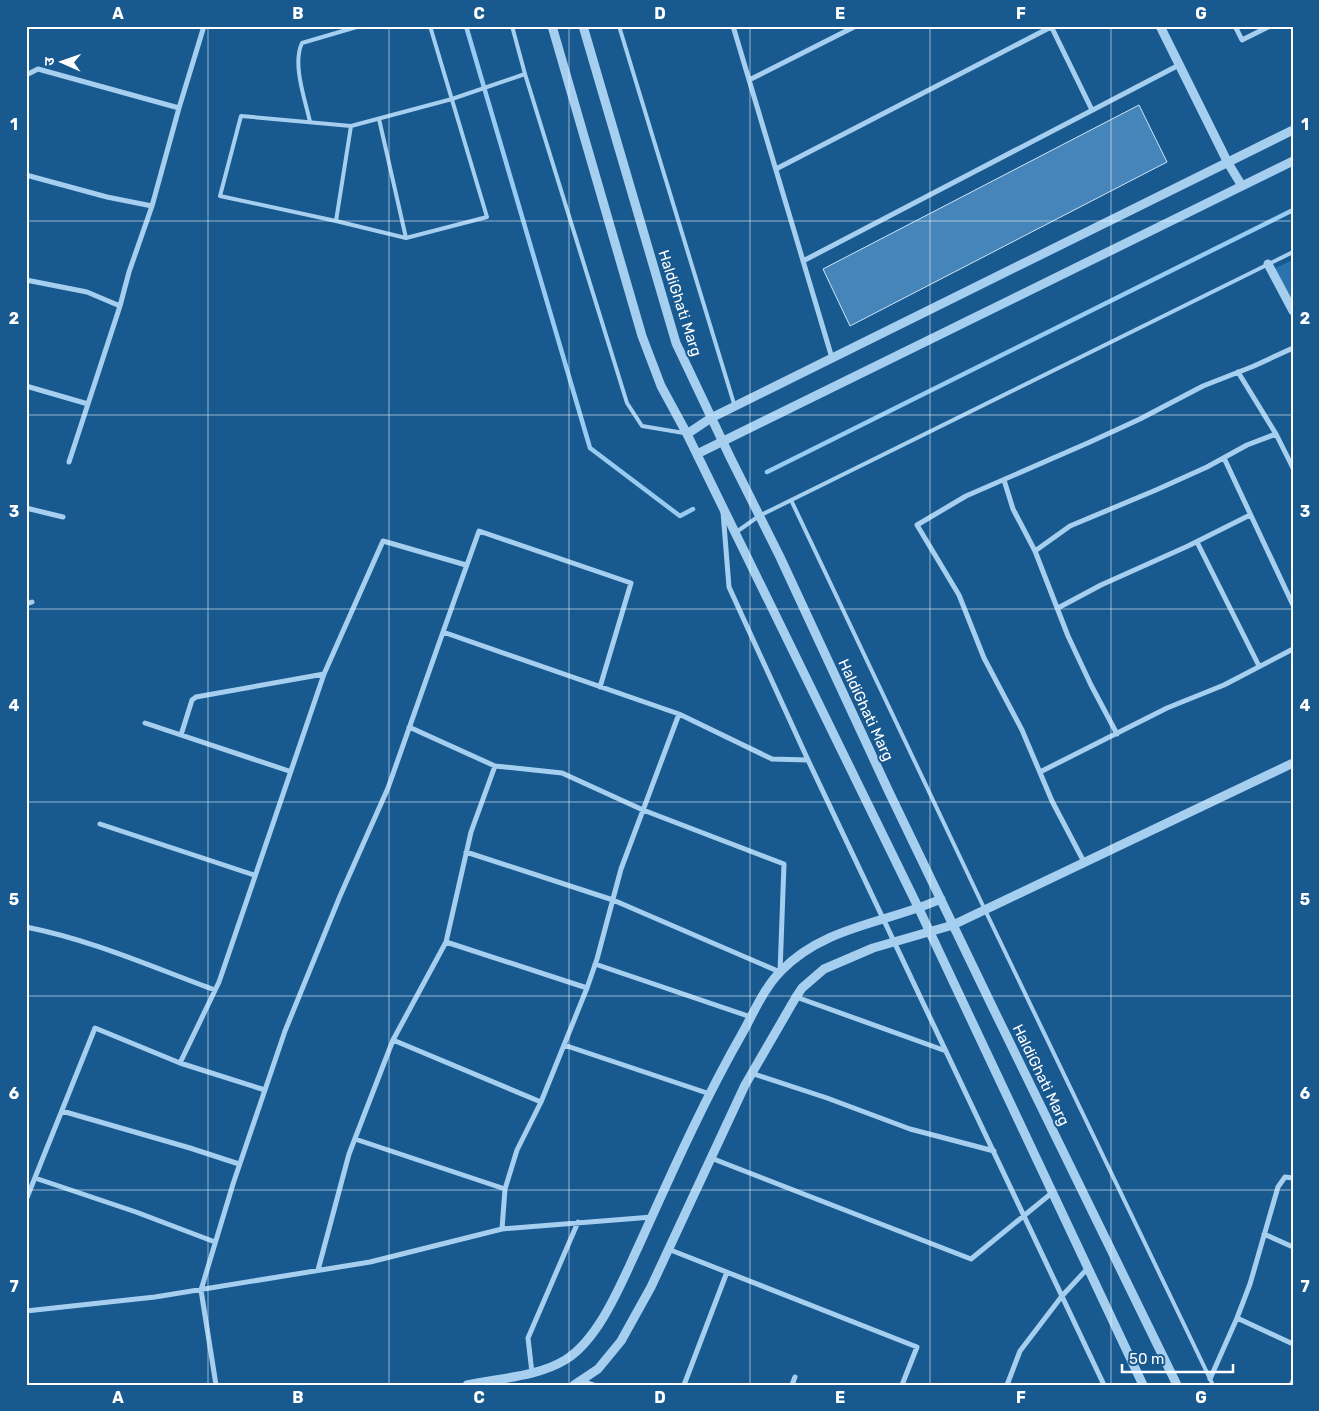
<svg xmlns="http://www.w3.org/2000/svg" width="1319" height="1411" viewBox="0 0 1319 1411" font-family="Rubik,'Noto Sans Devanagari',sans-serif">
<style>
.green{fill:#2b73ae}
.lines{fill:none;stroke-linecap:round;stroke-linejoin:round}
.stream{stroke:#98cbf2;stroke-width:4.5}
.building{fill:#4585b9;stroke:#cce6fb}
.service{stroke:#a6cfef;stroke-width:4}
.minor{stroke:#a6cfef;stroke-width:5}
.tertiary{stroke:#a6cfef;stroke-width:9}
.grid{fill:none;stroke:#fff;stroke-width:1;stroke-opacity:0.55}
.labels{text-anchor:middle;stroke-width:4;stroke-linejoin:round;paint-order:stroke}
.street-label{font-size:15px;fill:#fff;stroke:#185990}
.neatline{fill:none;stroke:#fff;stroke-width:2}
.grid-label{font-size:16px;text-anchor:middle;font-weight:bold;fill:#fff}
</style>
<rect width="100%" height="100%" fill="#185990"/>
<!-- green -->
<path class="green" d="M1293,260V308L1271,270Z"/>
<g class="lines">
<!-- stream -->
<path class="stream" d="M466,26L590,448L680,516L693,509
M767,472L1293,210"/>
</g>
<!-- building -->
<path class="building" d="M1139,105L1167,162L850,326L823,269Z"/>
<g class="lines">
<!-- service -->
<path class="service" d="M512,26L525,74L627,403L642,426L684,433
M619,26L735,407
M379,119L406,238L487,217L430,26
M310,122C305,99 292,64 302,43L360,26
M351,126L336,221L406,238
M336,221L220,196L241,116L351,126L452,99L525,74
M791,500L985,910L1213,1385
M735,533L759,516L1293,252"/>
<!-- minor -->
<path class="minor" d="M733,26L832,358
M1051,26L1092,110
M1235,26L1242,40L1270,26
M26,75L38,69L179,108
M749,80L856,26
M776,169L1051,27
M26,175L107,197L152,206
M803,261L1179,65
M26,280L87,292L120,306
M1238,372L1276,434L1293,468
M26,386L88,404
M1224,458L1293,605
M69,462L120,306L129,272L152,206L179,108L204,26
M1004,480L1013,509L1035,551L1068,636L1091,685L1117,734
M26,508L63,517
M723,512L729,587L808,760L1104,1385
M1197,542L1259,666
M1035,551L1070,526L1156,490L1207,467L1247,445L1276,434
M26,604L32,602
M1058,608L1101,585L1188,546L1250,515
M443,632L479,531L631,583L600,687
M145,723L289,771
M409,727L495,766L562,773L643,810L784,864L780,972L613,900L466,852
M181,735L192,700L196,697L324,674
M1040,772L1167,708L1224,685L1293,649
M100,824L254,875
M1084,862L1052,801L1022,730L984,658L959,595L917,525L966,496L1090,442L1140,419L1203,386L1254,366L1293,348
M26,927C92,940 152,967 215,990
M446,942L587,988
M595,964L751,1017
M796,997L946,1051
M393,1040L541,1102
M564,1045L710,1094
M180,1063L265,1090
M751,1073L827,1098L910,1129L994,1151
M62,1111L190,1148L239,1164
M355,1139L505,1189
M711,1158L971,1259L1053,1192
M35,1178L136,1212L215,1242
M26,1200L95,1028L180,1063L219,982L324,674L383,541L466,565
M502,1229L652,1217
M1264,1234L1293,1247
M668,1249L917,1347L902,1385
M318,1270L349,1154L393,1040L446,942L471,832L495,766
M26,1311L155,1297L370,1262L502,1229L505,1189L517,1150L541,1102L587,988L597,959L621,869L679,714
M1237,1318L1293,1344
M532,1373L528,1338L578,1222
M1210,1379L1237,1318L1250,1284L1278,1187L1285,1177L1293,1178
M582,1381L594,1385
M216,1385L201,1290L233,1184L285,1031L340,896L388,788L443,632L679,714L772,759L808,760
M684,1385L727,1272
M792,1385L795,1377
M1007,1385L1020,1351L1062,1296L1088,1268
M1291,1385L1293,1381"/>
<!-- tertiary -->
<path class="tertiary" d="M552,26L642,336L661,386L687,434L919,909L1143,1385
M583,26L676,343L730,457L780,557L889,792L992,1006L1177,1385
M1160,26L1228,163L1242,186
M1268,264L1293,311
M687,434L711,418L1293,130
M697,454L1293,161
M467,1385C499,1378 537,1377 565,1360C600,1339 623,1279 640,1243C672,1172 704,1100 743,1032C754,1012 764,988 781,971C824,926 887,923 941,899
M574,1385L598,1369L621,1341L651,1287L745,1085L796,997L802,988L824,969L873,948L953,925L1293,763"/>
</g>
<!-- grid -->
<path class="grid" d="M208,26V1385M389,26V1385M569,26V1385M750,26V1385M930,26V1385M1111,26V1385M26,221H1293M26,415H1293M26,609H1293M26,802H1293M26,996H1293M26,1190H1293"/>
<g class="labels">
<!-- street labels -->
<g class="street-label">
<text transform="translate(680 303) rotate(72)" y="5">HaldiGhati Marg</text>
<text transform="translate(866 710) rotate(65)" y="5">HaldiGhati Marg</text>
<text transform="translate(1041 1075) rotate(64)" y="5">HaldiGhati Marg</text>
</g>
</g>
<!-- border -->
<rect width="1319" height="1411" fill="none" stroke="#185990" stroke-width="55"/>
<!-- north arrow -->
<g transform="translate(62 62) rotate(272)" stroke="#185990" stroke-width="4" paint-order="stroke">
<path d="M0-4L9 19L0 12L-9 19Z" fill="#ffffff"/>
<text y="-8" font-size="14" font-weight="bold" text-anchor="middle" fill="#ffffff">उ</text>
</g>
<!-- scale -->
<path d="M1122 1364v8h111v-8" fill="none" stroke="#ffffff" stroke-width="2.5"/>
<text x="1129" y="1364" font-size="15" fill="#ffffff" stroke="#185990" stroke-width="4" paint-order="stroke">50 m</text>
<rect x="28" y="28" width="1264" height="1356" class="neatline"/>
<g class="grid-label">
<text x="118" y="19">A</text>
<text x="298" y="19">B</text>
<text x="479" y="19">C</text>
<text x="660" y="19">D</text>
<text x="840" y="19">E</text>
<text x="1021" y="19">F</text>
<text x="1201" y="19">G</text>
<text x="14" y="130">1</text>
<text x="1305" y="130">1</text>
<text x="14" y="324">2</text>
<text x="1305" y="324">2</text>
<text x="14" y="517">3</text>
<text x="1305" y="517">3</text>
<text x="14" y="711">4</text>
<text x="1305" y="711">4</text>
<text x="14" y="905">5</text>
<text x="1305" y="905">5</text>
<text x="14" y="1099">6</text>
<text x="1305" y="1099">6</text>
<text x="14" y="1292">7</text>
<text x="1305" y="1292">7</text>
<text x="118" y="1403">A</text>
<text x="298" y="1403">B</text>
<text x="479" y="1403">C</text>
<text x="660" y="1403">D</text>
<text x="840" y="1403">E</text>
<text x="1021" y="1403">F</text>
<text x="1201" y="1403">G</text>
</g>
</svg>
